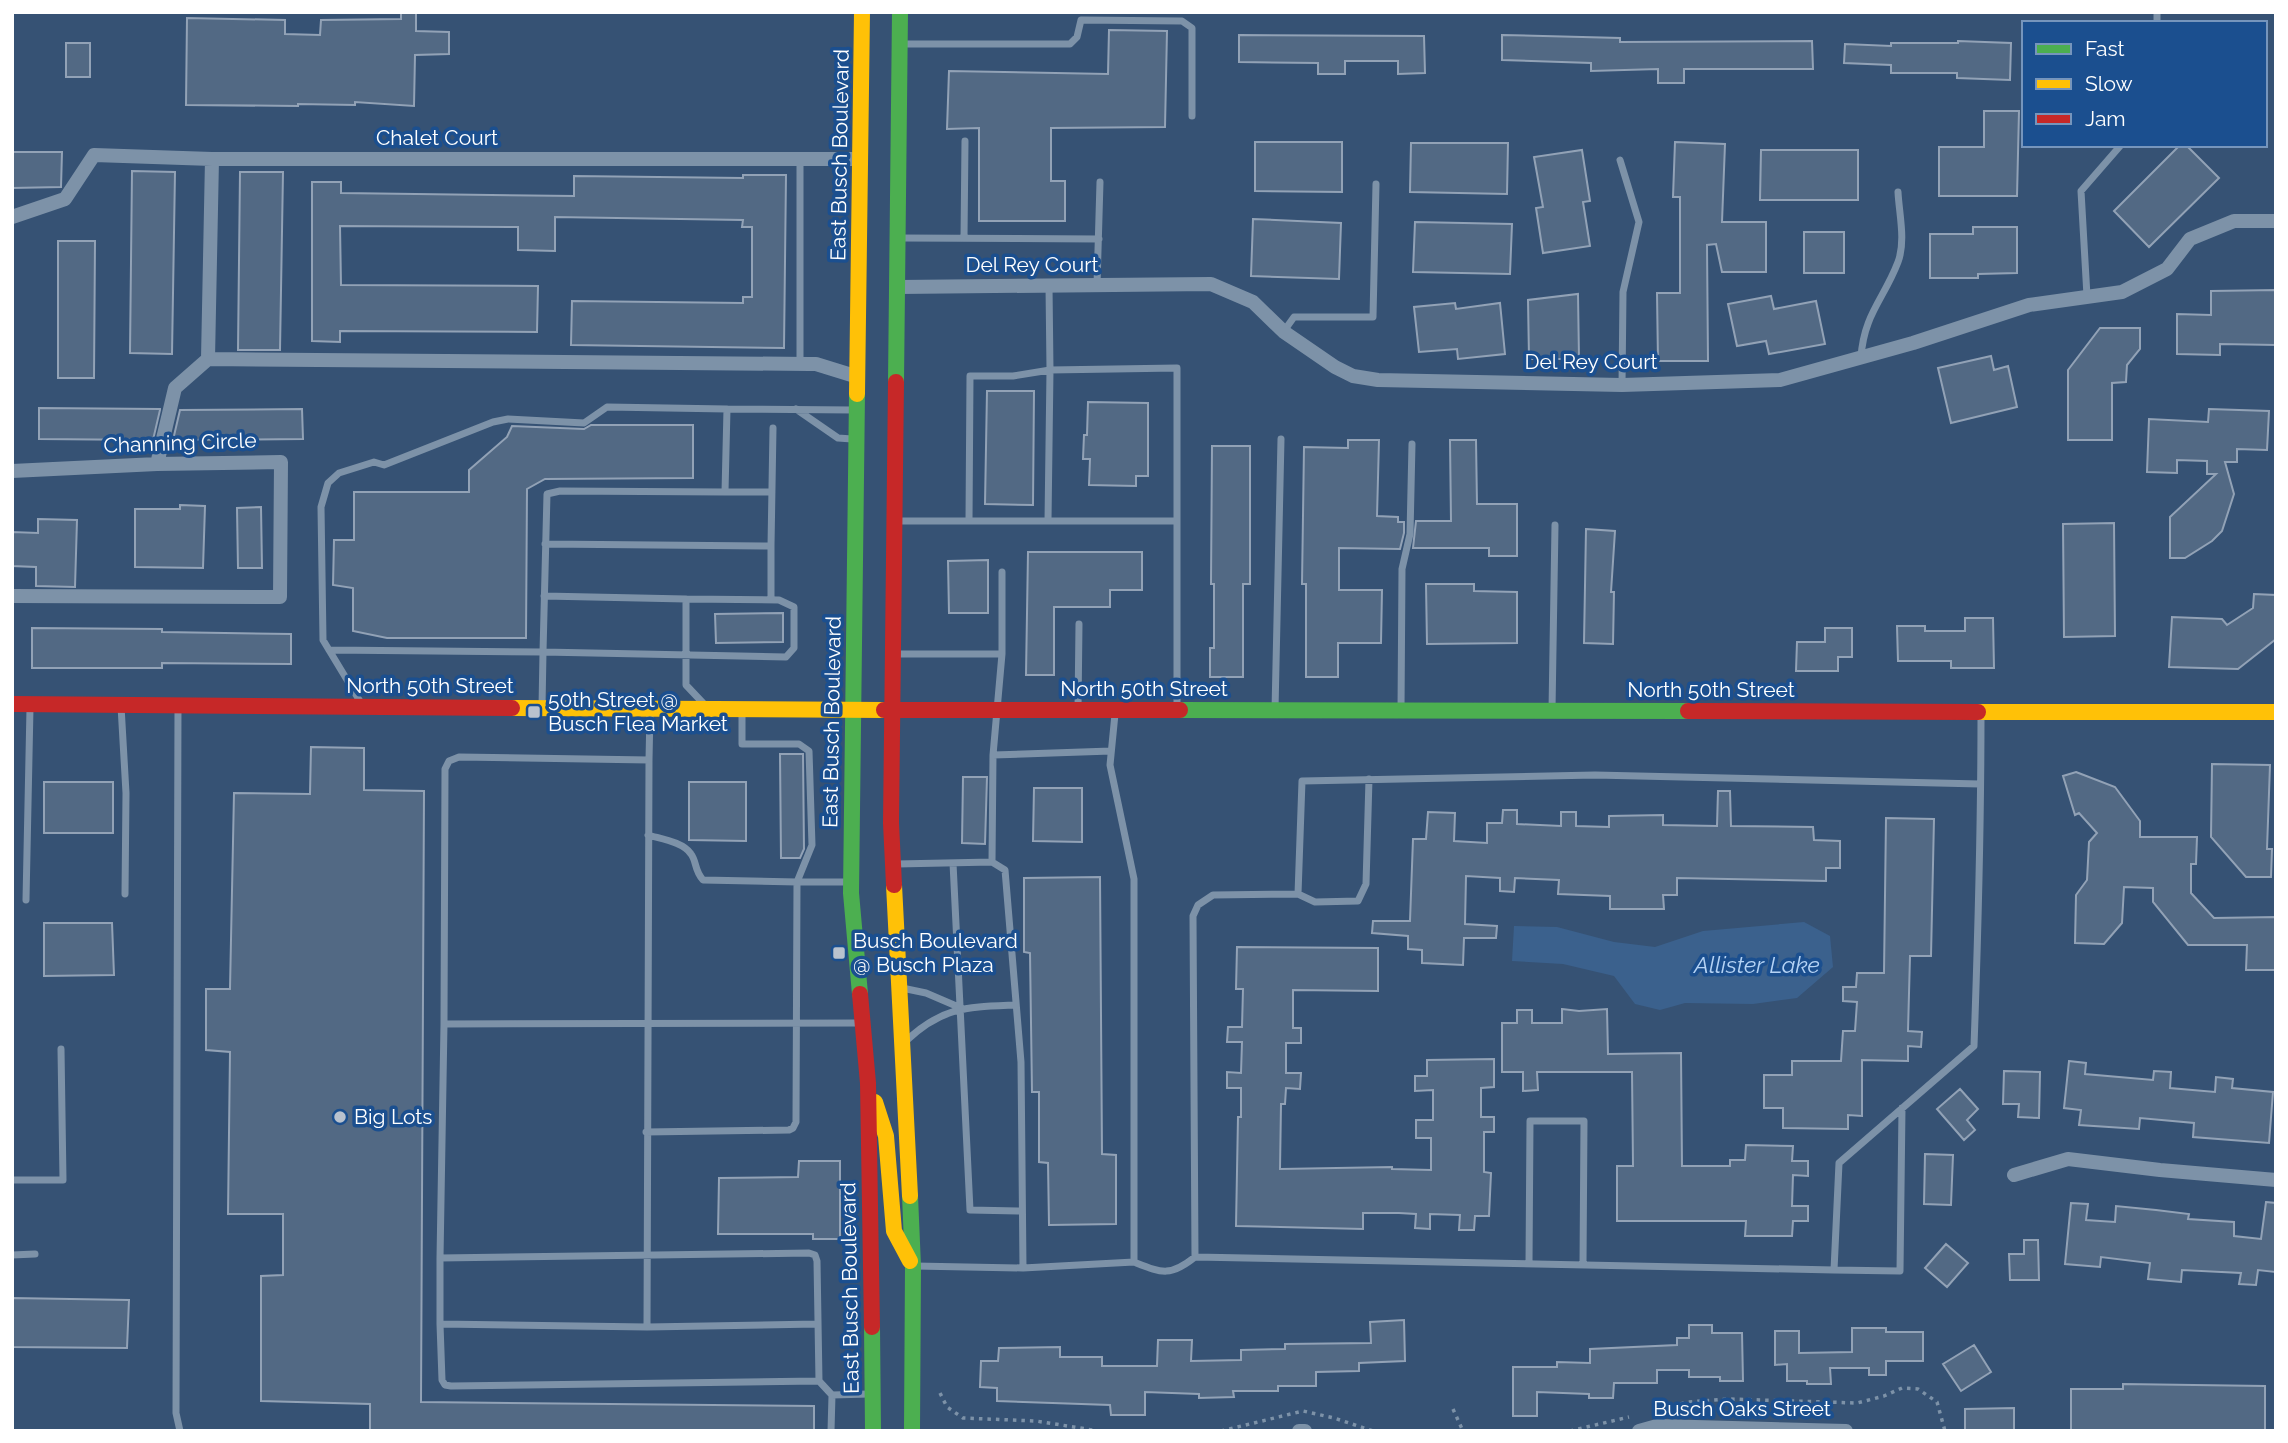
<svg xmlns="http://www.w3.org/2000/svg" width="2288" height="1443" viewBox="0 0 2288 1443" font-family="Raleway,sans-serif">
<style>
.water{fill:#3b618d}
.building{fill:#526984;stroke:#92a2b6;stroke-width:2}
.lines{fill:none;stroke-linecap:round;stroke-linejoin:round}
.path{stroke:#7d92a8;stroke-width:3.5;stroke-dasharray:3.5 5;stroke-linecap:butt}
.lane{stroke:#7d92a8;stroke-width:7}
.street{stroke:#7d92a8;stroke-width:14}
.fast{stroke:#4caf50;stroke-width:16}
.slow{stroke:#ffc107;stroke-width:16}
.jam{stroke:#c62828;stroke-width:16}
.poi-dot{fill:#b9c2ce;stroke:#1b4f8f;stroke-width:2.5}
.labels{text-anchor:middle;stroke-width:7;stroke-linejoin:round;paint-order:stroke}
.street-label{font-size:21px;fill:#fff;stroke:#1b4f8f}
.poi-label{font-size:21px;fill:#fff;stroke:#1b4f8f;text-anchor:start}
.water-label{font-size:23px;font-style:italic;fill:#b5d3f5;stroke:#1b4f8f}
</style>
<rect width="100%" height="100%" fill="#365274"/>
<!-- water -->
<path class="water" d="M1804,922L1830,936L1833,967L1797,998L1753,1004L1685,1003L1660,1010L1635,1004L1614,976L1563,964L1512,961L1514,926L1557,927L1614,942L1655,947L1703,931Z"/>
<!-- building -->
<path class="building" d="M401,12H416V31L449,32V54L415,55L414,106L355,102V105L298,104V106L186,105L187,18L285,20V34L320,35L321,20L401,19Z
M1109,30L1167,31L1165,127L1051,128V181H1065V221H979V128L947,129L949,71L1108,74Z
M1239,35L1424,36L1425,73L1398,74V61H1345V74H1318V63L1239,62Z
M1502,35L1620,38V42L1812,41L1813,69H1684V83H1658V69L1591,71V63L1502,60Z
M1958,41L2011,43L2010,80L1957,78V73H1891V65L1844,63L1845,44L1891,46V43H1958Z
M66,43H90V77H66Z
M1984,111H2019L2017,196H1939V147H1984Z
M1255,142H1342V192L1255,191Z
M1675,142L1725,144L1722,222H1766V272H1722L1716,244L1707,245L1708,361H1658L1657,293H1680V197H1673Z
M1411,143H1508L1507,194L1410,192Z
M2180,145H2186L2219,178L2149,247L2114,211Z
M1582,150L1590,201L1583,202L1590,246L1543,253L1536,208L1543,207L1534,157Z
M1761,150H1858V200H1760Z
M12,152H62L61,187L12,188Z
M132,171L175,172L172,354L130,353Z
M240,172H283L280,350H238Z
M743,175H786L784,348L571,345L572,301L743,303V297H752V227H742L743,220L555,217V251L518,250V227L340,226L341,285L538,286L537,332L340,331V342L312,341V182H341V193L574,196V176L743,178Z
M1253,219L1341,223L1339,279L1251,276Z
M1415,222L1512,224L1510,274L1413,272Z
M1973,227H2017V273L1978,274V278H1930V234H1973Z
M1804,232H1844V273H1804Z
M58,241H95L94,378H58Z
M2276,290V345L2220,344V355L2177,354V314L2211,315V291Z
M1578,294L1579,359H1529L1528,300Z
M1771,296L1774,309L1816,301L1825,344L1769,354L1766,341L1737,346L1728,304Z
M1455,303L1456,309L1500,303L1505,354L1458,359L1457,349L1419,352L1414,307Z
M2100,328H2140V349L2127,365L2126,382L2112,383V440H2068V370Z
M1991,356L1994,370L2008,366L2017,407L1951,423L1938,368Z
M987,391H1034L1033,505L985,504Z
M1088,402L1148,403V476H1136V486L1089,485L1090,459H1083L1084,435H1087Z
M39,408L160,409V410L153,440L39,439Z
M302,409L303,439L173,440L180,410Z
M2209,409L2269,411L2267,450L2237,449V462H2225L2234,494L2222,531L2212,541L2185,558H2170V517L2216,474H2207V461L2177,460V473L2147,472L2149,419L2208,422Z
M591,425H693V478L545,479L527,489L526,638H387L353,631V588L333,585L334,540H354V492H469V470L507,437L512,426L584,429Z
M1348,440H1379L1377,516L1398,517V522H1404V533L1400,549L1339,548V590H1382L1381,643H1338V677H1306V584H1302L1304,447L1348,448Z
M1450,440H1476L1477,504H1517V556H1489V548H1413L1416,521H1451Z
M1212,446H1250V584H1243V677H1210V648H1214V584H1211Z
M180,505L205,506L203,568L135,567V509H180Z
M261,507L262,568H238L237,508Z
M38,519L77,520L75,587L36,586V567L12,566V532L38,533Z
M2114,523L2115,636L2064,637L2063,524Z
M1586,529L1615,531L1611,592H1614L1613,644L1584,643Z
M1028,552H1142V590H1110V607H1054V675H1026Z
M988,560V613H949L948,561Z
M1426,584H1474V591L1517,592V643L1427,644Z
M2254,594L2276,595V639L2238,669L2169,667L2172,617L2222,619L2227,625L2253,608Z
M783,613V642L716,643L715,614Z
M1965,618H1993L1994,668H1951V661H1898L1897,626H1925V631H1965Z
M32,628L162,629V632L291,634V664L162,663V668H32Z
M1825,628H1852V657H1838V671H1796L1797,642H1825Z
M311,747L364,748V790L424,791L421,1402L814,1406V1431H370V1404L261,1401V1276L283,1275V1214H228L230,1052L206,1050V989H230L234,793L310,794Z
M780,754H803L804,849L800,858H781Z
M2212,764L2270,765L2267,849H2272L2271,877H2246L2211,837Z
M2076,772L2115,787L2140,821V837H2197L2196,864H2191V893L2214,918L2276,917V970H2246L2247,945H2188L2153,902V888L2124,887L2122,923L2104,944L2075,943L2076,895L2087,880L2089,842L2097,833L2079,813L2075,815L2063,776Z
M963,777H987L985,844L962,843Z
M44,782H113V833H44Z
M689,782H746V841L689,840Z
M1034,788H1082V842L1033,841Z
M1718,791H1730L1731,826L1813,827L1814,840L1840,841V868H1826V881L1677,878V895H1663L1664,909H1610V896L1558,894L1559,880L1515,878L1514,892L1500,891V878L1466,876L1465,924L1497,926L1496,938H1464L1463,965L1422,963V950L1408,949V936L1372,933L1373,921H1410L1413,839H1426L1428,812L1455,813L1454,841L1487,843V823H1502L1503,810H1517V824L1561,826V812H1576V826L1609,827V816L1663,815V825L1717,826Z
M1886,818L1934,819L1931,956H1910L1908,1031L1922,1032L1921,1047L1908,1046V1061L1862,1060V1116L1848,1115V1129L1783,1128V1108H1764V1075H1792V1061H1841L1843,1031H1855L1857,1002L1843,1001V987H1856L1857,973H1884Z
M1100,877L1102,1154L1116,1155V1224L1049,1225L1048,1163L1039,1162V1092H1032L1030,953L1024,952V878Z
M44,923H112L114,975L44,976Z
M1237,947L1378,948V991L1293,990V1028H1301V1043H1286V1073H1301L1300,1089L1286,1088L1285,1104H1281L1280,1169L1392,1167V1169L1431,1170V1138H1416V1120H1433V1090L1415,1091V1076H1427V1060L1494,1059V1087L1481,1088V1117H1494V1132H1484V1172L1491,1173L1489,1216H1475L1474,1230H1459L1460,1215L1430,1214V1229L1415,1228L1416,1214L1399,1213H1363V1229L1236,1226L1238,1117H1241V1088H1227V1072L1241,1073L1242,1042H1227L1228,1027H1242L1243,989H1236Z
M1562,1009L1579,1011L1607,1009L1608,1054L1681,1053L1682,1166H1730V1160H1745L1746,1145L1793,1146L1792,1161H1808V1176L1793,1175L1792,1206H1808V1221H1793L1792,1236H1745L1746,1221H1617V1166H1633L1632,1072H1537L1538,1090L1523,1091V1072H1502V1023H1517V1010H1532V1023H1562Z
M2069,1061L2086,1063L2085,1074L2153,1080L2154,1071L2171,1072L2170,1088L2215,1092L2216,1077L2233,1079L2232,1088L2273,1092L2269,1143L2193,1137L2194,1123L2140,1118L2139,1129L2079,1125L2081,1110L2064,1108Z
M2004,1071L2040,1072L2039,1118L2018,1117L2019,1104H2003Z
M1960,1089L1978,1109L1967,1120L1975,1130L1964,1140L1937,1109Z
M1925,1154L1953,1155L1951,1205L1924,1204Z
M799,1161H840V1239H813V1234H718L719,1178L798,1177Z
M2266,1202L2276,1203L2275,1272L2258,1270L2256,1285L2239,1284L2241,1273L2182,1270L2181,1282L2148,1279L2150,1263L2101,1257L2100,1267L2065,1264L2071,1203L2088,1204L2086,1220L2115,1222L2116,1206L2156,1210L2189,1214L2188,1219L2234,1222V1236L2261,1239Z
M2024,1240H2038L2039,1280H2010L2009,1254H2024Z
M1946,1244L1968,1263L1947,1287L1925,1268Z
M12,1298L129,1300L127,1348L12,1347Z
M1404,1320L1405,1361L1359,1363V1371L1316,1372V1386H1278V1391H1233L1234,1397L1199,1398V1394L1145,1392V1415H1111L1110,1405L997,1401V1388L980,1387L981,1361H998L999,1348L1060,1347V1357H1102V1366H1157L1158,1340H1192L1191,1361L1241,1360V1350L1285,1349V1344L1371,1343L1370,1322Z
M1689,1325H1712V1333H1742L1743,1381H1720V1377H1689V1370H1657V1383H1614L1613,1398H1589V1394L1537,1392V1416H1513V1367H1557V1362L1590,1363V1349L1677,1345V1338H1689Z
M1852,1328H1886V1332H1923V1361H1886V1375H1869V1368H1830L1831,1384H1807V1381H1787V1364L1775,1365V1331H1799V1353L1852,1352Z
M1974,1345L1991,1372L1961,1391L1943,1364Z
M2123,1384L2265,1386V1431H2071V1389H2123Z
M2014,1408V1431H1965V1409Z"/>
<g class="lines">
<!-- path -->
<path class="path" d="M940,1393L947,1407L963,1418L1036,1421L1099,1431
M1664,1408L1688,1402L1729,1399L1857,1403L1884,1396L1902,1388L1918,1389L1937,1402L1945,1431
M1453,1409L1463,1431
M1221,1431L1303,1411L1334,1418L1373,1431
M1570,1431L1629,1417"/>
<!-- lane -->
<path class="lane" d="M2157,23V12
M904,44H1070L1077,37L1081,20L1182,21L1192,28V116
M800,159V364
M1620,160L1639,222L1623,292L1622,385
M899,238L1099,239
M964,238L965,141
M1097,285L1100,182
M1049,286L1050,370L1177,368V709
M2087,296L2081,191L2121,145
M1284,331L1294,317H1373L1376,184
M1861,357C1864,314 1884,299 1898,262C1906,241 1899,213 1898,192
M796,409L838,438L852,439
M725,492H772
M897,521H1177
M969,521L970,376H1013L1050,370L1048,521
M545,544L771,546V600
M771,546L773,428
M1002,572V654L993,755L992,862L1005,870L1021,1062L1023,1268
M544,596L686,599
M329,650L543,652L542,707
M895,654H1002
M361,703L323,640L321,507L328,483L339,473L374,462L384,465L493,422L508,419L584,423L607,407L727,409
M703,703L686,685V599L779,600L794,607V648L786,657L543,652L547,494L560,491L725,492L727,409L853,410
M121,706L126,793L125,894
M178,706L176,1413L180,1431
M1078,709L1079,624
M1275,710L1281,439
M1401,710L1402,569L1410,534L1412,444
M1552,710L1555,525
M650,712L649,760L459,757L449,761L445,769L444,1024L440,1258L809,1253L815,1255L817,1261L819,1381L832,1395
M993,755L1111,751
M1980,784L1595,775L1302,781L1298,894L1213,895L1198,905L1193,916L1195,1257L1834,1270L1839,1163L1974,1046C1978,935 1981,825 1981,715
M648,835C661,839 683,842 691,854C697,862 694,870 703,880L797,882L812,845L809,751L799,744H742V710
M953,863L970,1210L1021,1211
M897,864L992,862
M1298,894L1315,902L1358,901L1366,884L1369,779
M26,900L30,708
M902,988L926,993L961,1008
M444,1024L860,1023
M906,1041C943,1006 968,1007 1016,1005
M646,1132L789,1130L793,1128L796,1122L797,882H847
M12,1180H63L61,1049
M12,1255L35,1254
M440,1258V1324L647,1327L817,1324
M1134,1262C1162,1273 1170,1277 1195,1257
M1529,1264L1530,1121H1584L1583,1265
M915,1266L1023,1268L1134,1262V879L1110,765L1115,714
M1834,1270L1900,1271L1902,1108
M440,1324L442,1380L445,1385L451,1386L819,1381
M647,1327L649,760
M831,1431L832,1395L869,1394"/>
<!-- street -->
<path class="street" d="M12,217L65,199L94,155L212,159H861
M899,287L1211,284L1253,302L1284,332L1335,367L1353,376L1378,380L1622,385L1780,380L1913,343L2029,305L2122,292L2167,269L2190,239L2234,221H2276
M208,359L212,159
M157,464L175,388L208,359L809,364H816L858,377
M12,471L157,464L281,462L280,597L12,596
M2014,1175L2068,1159L2160,1170L2276,1180
M1299,1431H1305
M1639,1431L1657,1426L1846,1431"/>
<!-- fast -->
<path class="fast" d="M896,382L900,12
M857,394L851,893L860,994
M1180,710L1688,711
M910,1196L913,1266L912,1431
M872,1327L873,1431"/>
<!-- slow -->
<path class="slow" d="M857,394L862,12
M512,708L884,710
M1978,712H2276
M894,885L910,1196
M875,1102L886,1136L894,1231L910,1261"/>
<!-- jam -->
<path class="jam" d="M12,704L512,708
M884,710H1180
M1688,711L1978,712
M894,885L891,823L896,382
M860,994L868,1083L872,1327"/>
</g>
<!-- markers -->
<g class="poi-dot">
<rect x="527" y="705" width="14" height="14" rx="3.5"/>
<rect x="832" y="946" width="14" height="14" rx="3.5"/>
<circle cx="340" cy="1117" r="7"/>
</g>
<g class="labels">
<!-- street labels -->
<g class="street-label">
<text x="437" y="145">Chalet Court</text>
<text transform="translate(840 155) rotate(-89)" y="7">East Busch Boulevard</text>
<text x="1032" y="272">Del Rey Court</text>
<text x="1591" y="369">Del Rey Court</text>
<text transform="translate(180 443) rotate(-2)" y="7">Channing Circle</text>
<text x="430" y="693">North 50th Street</text>
<text x="1144" y="696">North 50th Street</text>
<text x="1711" y="697">North 50th Street</text>
<text transform="translate(832 722) rotate(-89)" y="7">East Busch Boulevard</text>
<text transform="translate(850 1288) rotate(-91)" y="7">East Busch Boulevard</text>
<text x="1742" y="1416">Busch Oaks Street</text>
</g>
<!-- poi labels -->
<g class="poi-label">
<text x="548" y="707">50th Street @<tspan x="548" dy="24">Busch Flea Market</tspan></text>
<text x="853" y="948">Busch Boulevard<tspan x="853" dy="24">@ Busch Plaza</tspan></text>
<text x="354" y="1124">Big Lots</text>
</g>
<!-- water labels -->
<g class="water-label">
<text x="1757" y="973">Allister Lake</text>
</g>
</g>
<!-- border -->
<rect width="2288" height="1443" fill="none" stroke="#ffffff" stroke-width="28"/>
<!-- legend -->
<rect x="2022" y="21" width="245" height="126" fill="#1b4f8f" stroke="#7695bc" stroke-width="2"/>
<rect x="2036" y="44" width="35" height="10" fill="#4caf50" stroke="#7695bc" stroke-width="2"/>
<text x="2085" y="56" font-size="21" fill="#ffffff">Fast</text>
<rect x="2036" y="79" width="35" height="10" fill="#ffc107" stroke="#7695bc" stroke-width="2"/>
<text x="2085" y="91" font-size="21" fill="#ffffff">Slow</text>
<rect x="2036" y="114" width="35" height="10" fill="#c62828" stroke="#7695bc" stroke-width="2"/>
<text x="2085" y="126" font-size="21" fill="#ffffff">Jam</text>
</svg>
